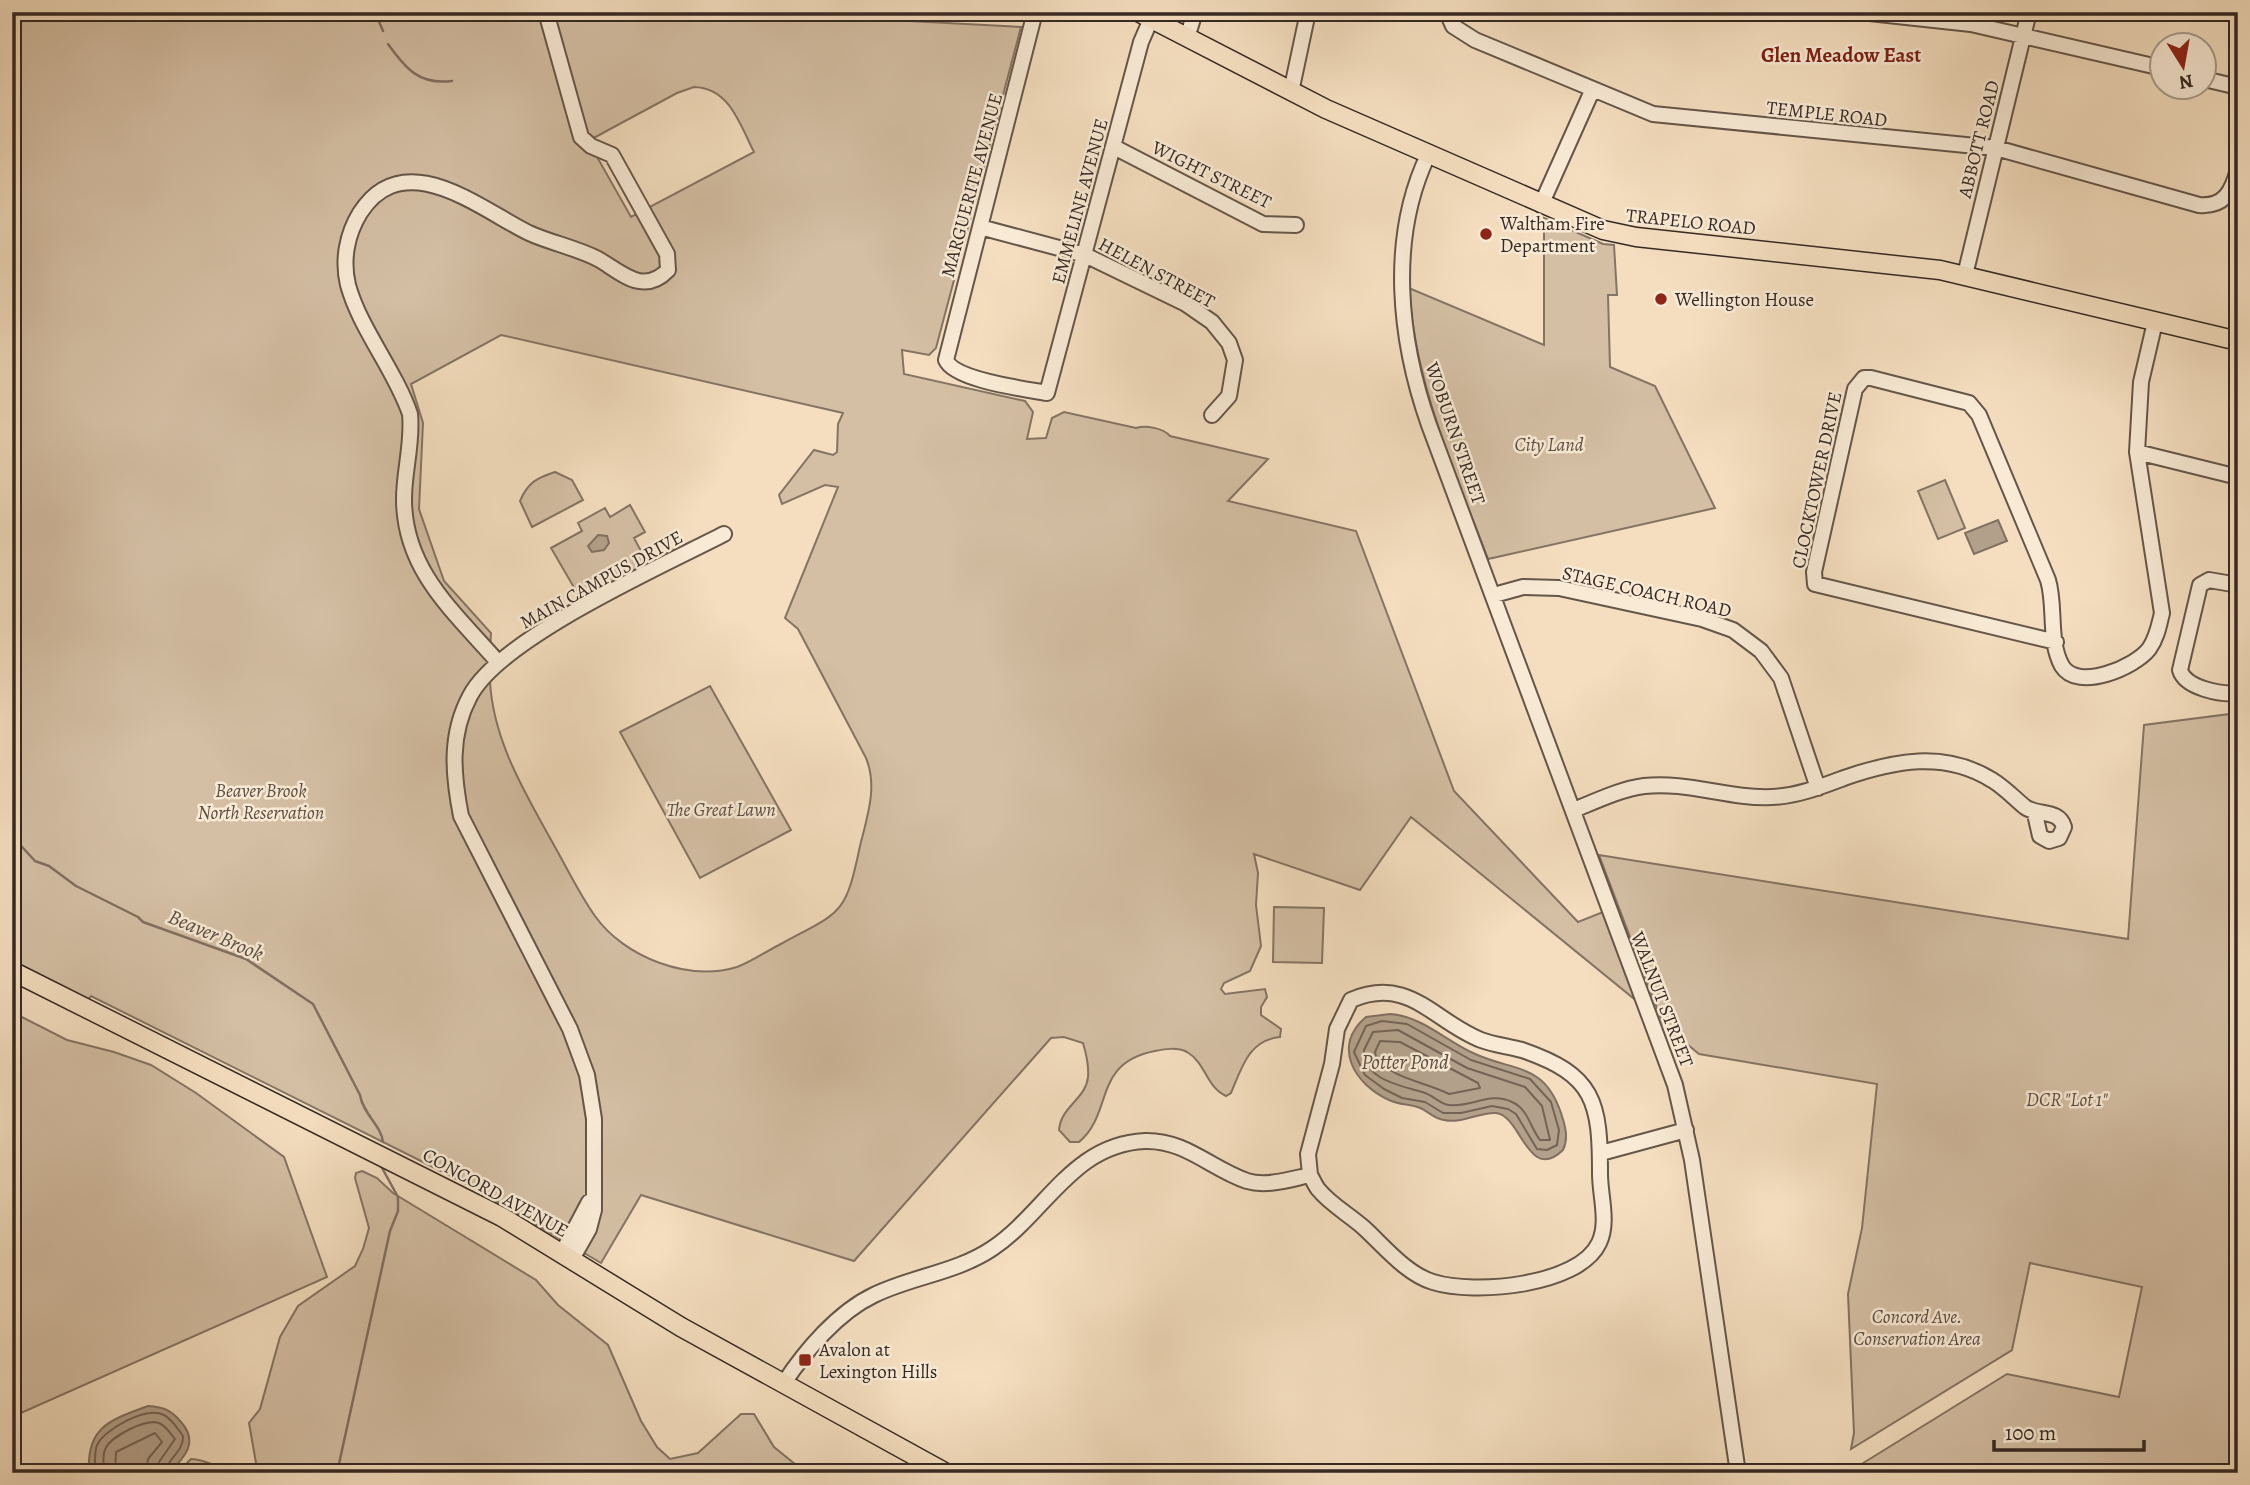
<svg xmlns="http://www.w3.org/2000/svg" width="2250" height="1485" viewBox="0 0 2250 1485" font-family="Alegreya,serif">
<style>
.green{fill:#d4bfa4;stroke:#847464;stroke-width:2;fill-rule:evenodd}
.water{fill:#b3a08a;stroke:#817061;stroke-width:2}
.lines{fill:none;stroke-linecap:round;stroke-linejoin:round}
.shore{stroke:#746456;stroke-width:2}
.stream{stroke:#817061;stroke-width:2.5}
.minor-casing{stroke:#65564a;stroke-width:18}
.major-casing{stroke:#352923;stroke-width:21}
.minor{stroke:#f8ead5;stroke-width:14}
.major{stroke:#f4debf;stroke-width:18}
.poi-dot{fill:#8f2418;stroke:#f8ead5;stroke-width:2.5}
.labels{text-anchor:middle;stroke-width:5;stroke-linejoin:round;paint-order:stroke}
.street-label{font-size:19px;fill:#352923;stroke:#f8ead5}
.poi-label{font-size:19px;fill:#352923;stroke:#f8ead5;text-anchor:start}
.park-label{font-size:19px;font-style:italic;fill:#5d4e43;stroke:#f8ead5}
.neighbourhood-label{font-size:21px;font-weight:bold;fill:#7a1f14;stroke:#f8ead5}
.water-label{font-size:21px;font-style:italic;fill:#5b4d42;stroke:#f8ead5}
</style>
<rect width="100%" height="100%" fill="#f4debf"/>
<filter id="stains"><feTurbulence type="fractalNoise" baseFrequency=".00286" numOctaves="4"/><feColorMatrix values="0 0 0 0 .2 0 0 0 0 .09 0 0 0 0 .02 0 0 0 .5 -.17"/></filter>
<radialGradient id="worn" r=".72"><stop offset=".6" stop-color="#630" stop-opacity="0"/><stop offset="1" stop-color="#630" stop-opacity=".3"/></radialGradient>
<!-- green -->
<path class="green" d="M12,12H883L890,20L1021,27L936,348L929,355L902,350L904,374L1025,401L1033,412L1027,439L1046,438L1052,418L1064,412L1136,428C1146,425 1163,428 1170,436L1268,459L1228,501L1356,531L1454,791L1578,922L1603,912L1638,1002L1411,817L1360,890L1254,854L1258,873L1256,905L1261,946L1250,971L1224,983L1221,989L1225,994L1265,989L1267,997L1261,1007V1015L1281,1029L1280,1037C1249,1040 1242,1067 1231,1093L1226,1096C1206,1087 1206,1063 1187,1052C1177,1047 1165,1049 1155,1051C1092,1063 1114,1113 1079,1142H1070L1059,1130C1061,1106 1086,1099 1088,1077C1089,1066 1086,1053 1083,1043L1064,1037L1051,1038L854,1261L641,1195L601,1263L471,1186L91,996L88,1000L12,961ZM694,87C730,88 740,125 754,152L631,217L588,141L677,93ZM501,335L843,413L838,424L837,452L833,455L814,450L779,495L782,504L825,485L838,487L785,618L798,629L866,758C878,787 867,817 860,846C845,918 841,911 779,945C765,952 751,962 737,967C688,982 624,957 595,916C580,895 568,870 555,847C527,796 493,742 490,681C489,665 490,649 491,633L444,581L419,509L423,423L411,384Z
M1544,218L1603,244L1614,245L1617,295H1608L1610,367L1655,386L1715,508L1488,559C1454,470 1415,384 1409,288L1544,345Z
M555,472L572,480L583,500L532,527L520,501C528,482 537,478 555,472Z
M1945,480L1965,528L1938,539L1918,491Z
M630,505L645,532L634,538L649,566L583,603L551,548L582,531L578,523L605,508L610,517Z
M710,686L791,830L700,878L620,732Z
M2238,713V1473H1864L1860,1465L2007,1374L2119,1397L2142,1287L2030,1263L2012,1350L1851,1449L1854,1433L1848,1294L1862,1228L1877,1084L1699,1054L1663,1024L1599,855L2128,939L2144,725Z
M1274,907L1324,908L1322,963L1273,962Z
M12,1012L67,1040L114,1052L151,1065L196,1093L284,1157L327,1277L12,1417Z
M362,1171L377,1178L393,1193L536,1280L558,1305L608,1345L641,1421L657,1447L670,1459L698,1453L741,1414H754L774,1447L806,1473H251L256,1463L249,1423L260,1409L280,1337L298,1306L355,1266L363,1249L369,1228L355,1178L356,1173Z
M191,1459C205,1459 221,1469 235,1473H177Z"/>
<!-- water -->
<path class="water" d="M1998,520L2007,541L1974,554L1965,533Z
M598,535L607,536L609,543L604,550L592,552L588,546Z
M1390,1014C1421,1016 1445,1040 1473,1053C1513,1072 1544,1062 1561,1113C1565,1125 1569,1138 1563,1150C1528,1184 1521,1115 1496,1113C1479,1112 1462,1124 1444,1120C1434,1119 1428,1111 1420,1108C1410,1104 1399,1105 1389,1100C1355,1085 1331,1046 1366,1017Z
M148,1406C164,1407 171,1410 181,1422C199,1442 185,1457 169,1473H89C86,1427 110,1420 148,1406Z"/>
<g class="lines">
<!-- shore -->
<path class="shore" d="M1382,1021L1407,1024L1471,1060L1530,1079L1551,1102L1559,1130L1557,1145L1547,1150L1537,1149L1516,1114L1508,1109L1492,1106L1461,1113H1443L1425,1102L1402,1098L1384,1089L1365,1075L1354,1052L1366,1026Z
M1398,1030L1467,1068L1525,1087L1542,1106L1550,1140H1540C1530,1127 1528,1109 1512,1102C1490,1091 1471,1108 1449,1105C1440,1104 1434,1096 1425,1093C1404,1086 1363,1081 1364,1050L1373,1032Z
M1380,1041L1400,1042L1478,1083L1480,1088L1449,1094C1424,1081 1393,1080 1376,1057L1375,1052Z
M95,1473C95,1464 94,1453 97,1445C105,1429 146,1406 164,1415C172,1419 178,1429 183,1436C184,1452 167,1458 165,1473
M104,1473C104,1466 102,1456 105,1450C109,1437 146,1418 159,1423C166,1426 171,1434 175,1439L159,1462L156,1473
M115,1473L116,1452L155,1433L162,1442L148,1459L146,1473"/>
<!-- stream -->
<path class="stream" d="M375,12L383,31
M388,44C406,69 419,85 452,81
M12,836L35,861L49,866L76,886L138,917L143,922L246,959L313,1004L360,1095C363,1114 381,1125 383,1142
M337,1473L390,1231L398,1211V1197L381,1166"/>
<defs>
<path id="minor" d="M1035,12L946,360C954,380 1025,389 1047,393L1141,42L1151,19
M1447,12L1453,26L1475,40L1653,114L1996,148L2199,205C2224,207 2232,192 2238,169
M1860,12L1971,24L2162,68
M1187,38L1195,12
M2204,79L2238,87
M1291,92L1308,12
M1114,147L1263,224L1296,225
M1428,155C1388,239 1399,340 1429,425L1675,1085L1692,1160L1738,1473
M1541,205L1592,91
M980,227L1085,255L1186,304L1212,322L1229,343L1235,360L1229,396L1212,415
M1965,275L2029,12
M2137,452L2238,477
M2238,585L2209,580L2200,585L2180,670C2185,688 2221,695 2238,693
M1494,595L1523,587L1559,588L1702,619L1733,630L1761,651L1781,678L1818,788
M2056,642L1815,584L1814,572L1855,389L1864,378H1871L1969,403L1979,415L2048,580C2056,606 2048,641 2062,666C2078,692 2135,667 2149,649C2157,638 2159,625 2162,613L2137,452L2141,382L2155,322
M497,661C454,612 404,570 404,499C404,470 413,443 410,414C395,370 360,329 348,285C342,260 347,234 360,213C404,144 480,209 529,233C551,243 577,248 598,259C621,272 643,296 668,270L667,254L612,155L591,146L581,137L546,12
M1574,810C1596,801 1621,789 1644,786C1687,781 1729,799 1772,797C1797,796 1820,787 1844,778C1893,761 1944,750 1992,780C2004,787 2014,798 2025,807C2038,816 2059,809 2064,827L2059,838L2049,841L2040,836L2035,814
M1601,1153L1686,1130
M562,1253L589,1202
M572,1259L589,1229L594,1210V1119L587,1075L570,1029L461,816C453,775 449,735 470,696C500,638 662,566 724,534
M784,1383C805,1351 838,1312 874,1295C913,1276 956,1273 993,1248C1046,1212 1073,1144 1145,1141C1186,1140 1211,1169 1247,1181C1267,1187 1291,1179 1310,1175L1308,1154L1332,1064L1337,1029L1351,1000C1409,975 1433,1021 1481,1040C1494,1045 1508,1046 1522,1050C1595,1075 1600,1102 1600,1174C1600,1196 1609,1222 1599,1243C1579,1286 1474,1295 1433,1282C1406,1274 1383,1245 1363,1227C1348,1214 1330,1204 1318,1189C1315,1185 1313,1180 1310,1175"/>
<path id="major" d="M1138,12L1326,109L1603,230L1636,237L1940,270L2238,341
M12,971L502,1217L681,1327L946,1473"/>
</defs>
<!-- minor casing -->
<use href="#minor" class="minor-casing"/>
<!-- major casing -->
<use href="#major" class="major-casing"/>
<!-- minor -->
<use href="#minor" class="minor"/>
<!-- major -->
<use href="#major" class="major"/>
</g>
<!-- markers -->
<g class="poi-dot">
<circle cx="1486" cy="234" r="7"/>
<circle cx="1661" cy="299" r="7"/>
<rect x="798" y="1353" width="14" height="14" rx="3.5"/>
</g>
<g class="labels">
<!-- street labels -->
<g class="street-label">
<text transform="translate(1827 113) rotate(6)" y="7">TEMPLE ROAD</text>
<text transform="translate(1978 139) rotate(-76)" y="7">ABBOTT ROAD</text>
<text transform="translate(1212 174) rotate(26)" y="7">WIGHT STREET</text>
<text transform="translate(971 185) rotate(-75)" y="7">MARGUERITE AVENUE</text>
<text transform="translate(1079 201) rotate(-75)" y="7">EMMELINE AVENUE</text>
<text transform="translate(1691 221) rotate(6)" y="7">TRAPELO ROAD</text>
<text transform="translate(1157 272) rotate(28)" y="7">HELEN STREET</text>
<text transform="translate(1456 433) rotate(71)" y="7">WOBURN STREET</text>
<text transform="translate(1816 480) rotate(-78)" y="7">CLOCKTOWER DRIVE</text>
<text transform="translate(601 579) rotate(-29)" y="7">MAIN CAMPUS DRIVE</text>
<text transform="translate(1647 591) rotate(13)" y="7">STAGE COACH ROAD</text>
<text transform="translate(1663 999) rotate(69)" y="7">WALNUT STREET</text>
<text transform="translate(496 1192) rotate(29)" y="7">CONCORD AVENUE</text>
</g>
<!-- poi labels -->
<g class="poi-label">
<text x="1500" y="230">Waltham Fire<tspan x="1500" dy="22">Department</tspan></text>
<text x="1675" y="306">Wellington House</text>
<text x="819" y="1356">Avalon at<tspan x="819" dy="22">Lexington Hills</tspan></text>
</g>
<!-- park labels -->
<g class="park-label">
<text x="1549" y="451">City Land</text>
<text x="261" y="797">Beaver Brook<tspan x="261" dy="22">North Reservation</tspan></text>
<text x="721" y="816">The Great Lawn</text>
<text x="2067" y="1106">DCR "Lot 1"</text>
<text x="1917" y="1323">Concord Ave.<tspan x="1917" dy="22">Conservation Area</tspan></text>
</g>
<!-- neighbourhood labels -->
<g class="neighbourhood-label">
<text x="1841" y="62">Glen Meadow East</text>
</g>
<!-- water labels -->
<g class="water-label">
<text transform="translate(216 935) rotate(23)" y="7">Beaver Brook</text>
<text x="1405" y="1069">Potter Pond</text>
</g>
</g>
<!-- margin -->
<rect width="2250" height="1485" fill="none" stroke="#f4debf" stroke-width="42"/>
<rect x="14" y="14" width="2222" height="1457" fill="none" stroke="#352923" stroke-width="3.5"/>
<rect x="21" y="21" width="2208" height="1443" fill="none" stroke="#352923" stroke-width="2"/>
<!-- north arrow -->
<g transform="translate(2183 66) rotate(169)"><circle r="33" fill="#f8ead5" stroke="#aa9d8e" stroke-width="2"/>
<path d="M0-5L12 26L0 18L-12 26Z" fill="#8f2418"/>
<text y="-10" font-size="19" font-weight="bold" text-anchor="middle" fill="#352923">N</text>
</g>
<!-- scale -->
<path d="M1994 1440v10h150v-10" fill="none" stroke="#352923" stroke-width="3.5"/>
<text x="2005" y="1440" font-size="21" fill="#352923" stroke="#f8ead5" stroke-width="5" paint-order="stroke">100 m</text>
<rect width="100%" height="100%" filter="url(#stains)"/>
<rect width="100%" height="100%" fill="url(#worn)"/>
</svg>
